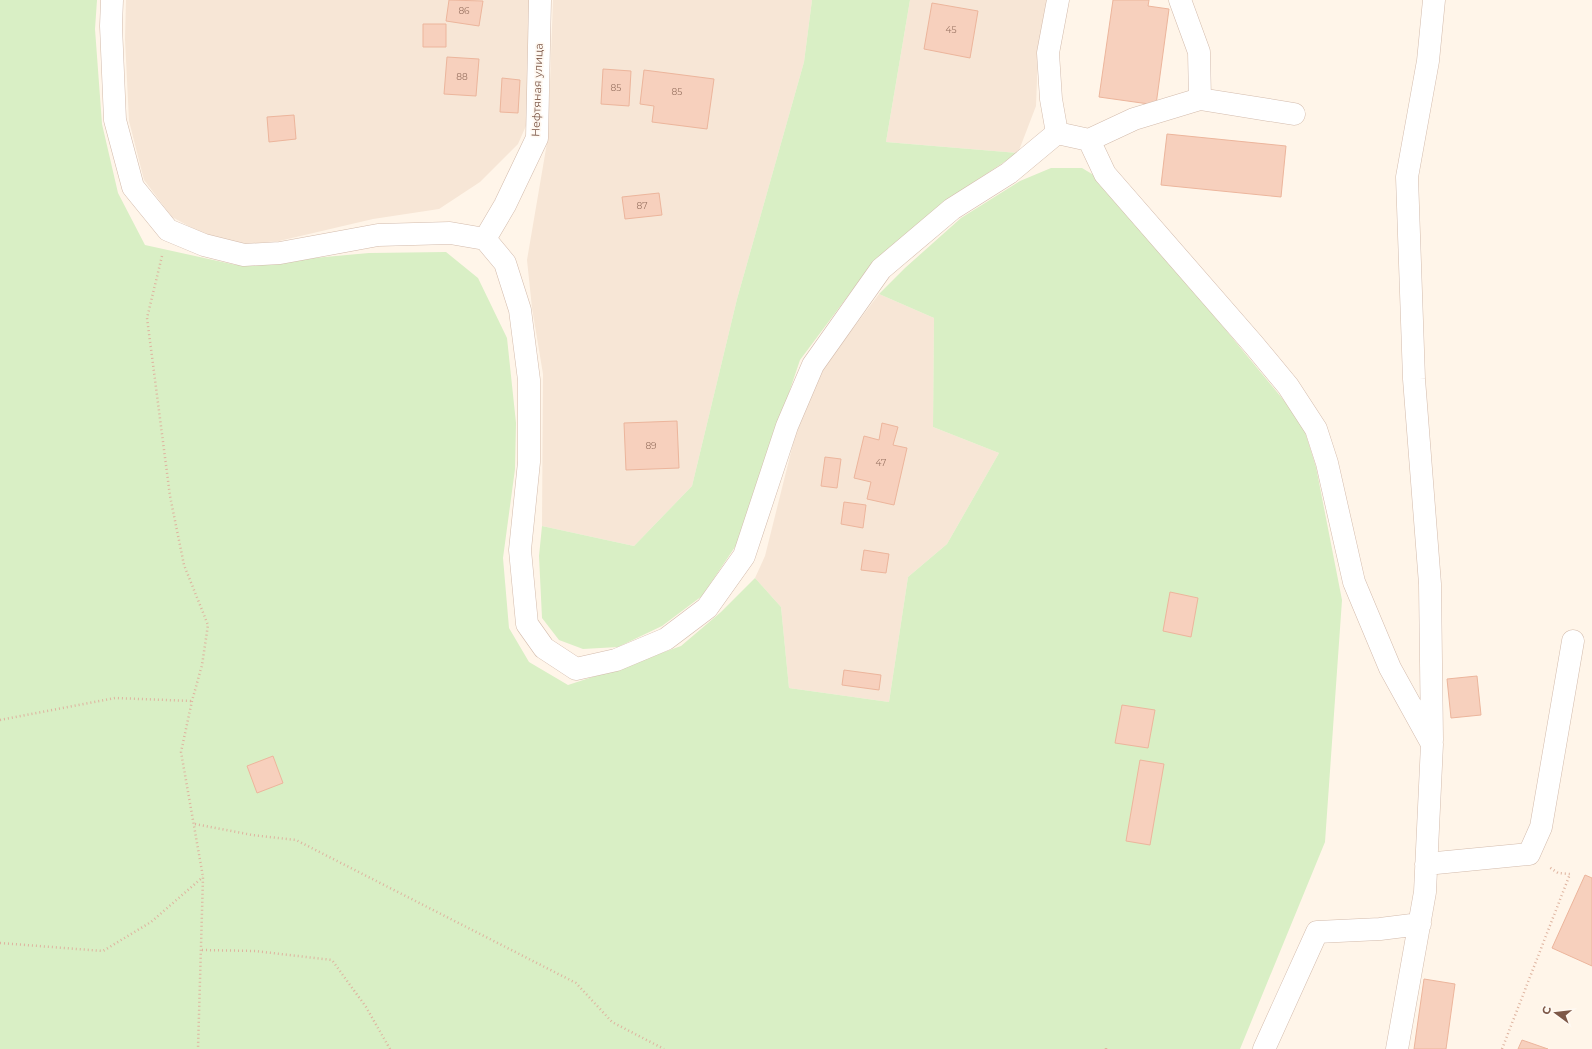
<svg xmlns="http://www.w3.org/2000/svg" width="1592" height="1049" viewBox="0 0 1592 1049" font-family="Montserrat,sans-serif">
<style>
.residential{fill:#f7e6d6}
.green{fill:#d9efc5}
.building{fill:#f7d0bd;stroke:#ecb59c}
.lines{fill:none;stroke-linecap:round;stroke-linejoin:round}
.minor-casing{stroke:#d3bbac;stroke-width:23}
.path{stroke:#deb39f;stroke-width:2.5;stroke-dasharray:1 3;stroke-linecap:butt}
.minor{stroke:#fff;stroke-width:22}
.labels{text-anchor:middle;stroke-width:3.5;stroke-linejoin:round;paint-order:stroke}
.number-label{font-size:9px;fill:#9c7665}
.street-label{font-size:11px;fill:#7d5848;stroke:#fff9f2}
</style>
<rect width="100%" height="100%" fill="#fff5e9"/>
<!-- residential -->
<path class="residential" d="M126,0H531L529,119L518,144L480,182L439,209L373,219L279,241L245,244L207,236L172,217L144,180L129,121L125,39Z
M553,0H812L804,62L737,299L692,486L634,546L542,526L543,374L532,308L527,260L548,137Z
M910,0H1047L1038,55L1036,106L1018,153L886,142Z
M879,294L934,318L933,427L999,453L947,544L908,577L889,702L789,688L781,607L755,578L765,556L797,428L820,372Z"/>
<!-- green -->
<path class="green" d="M0,0H97L95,29L102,124L118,193L145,245L236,265L369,253L446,252L478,278L507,338L516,423L515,469L503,558L509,628L529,662L568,685L611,671L681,646L721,612L755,578L781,607L789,688L889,702L908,577L947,544L999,453L933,427L934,318L879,294L905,268L961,218L1020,181L1051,168H1082L1102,180L1286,403L1305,432L1316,467L1342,600L1325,842L1240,1049H0Z
M812,0H910L886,142L1018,153L948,199L874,261L800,360L739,541L702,596L662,626L618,647L583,649L559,640L542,618L539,556L542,526L634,546L692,486L737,299L804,62Z"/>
<!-- building -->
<path class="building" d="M449,0L483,1L479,26L446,21Z
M1113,0H1149L1148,6L1169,9L1156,105L1099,97Z
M932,3L978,11L970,58L924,49Z
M423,24H446V47H423Z
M447,57L479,59L476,96L444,94Z
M603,69L631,71L629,106L601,104Z
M644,70L714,79L707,129L652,122L654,106L640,104Z
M502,78L520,80L518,113L500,112Z
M294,115L296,139L269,142L267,117Z
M1167,134L1286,146L1281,197L1161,185Z
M659,193L662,215L625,219L622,197Z
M677,421L679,468L626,470L624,423Z
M882,423L898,427L893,445L907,448L894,505L867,499L871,482L854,478L864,436L879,440Z
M825,457L841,459L837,488L821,486Z
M844,502L866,505L863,528L841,524Z
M864,550L889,554L886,573L861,570Z
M1170,592L1198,598L1191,637L1163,631Z
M844,670L881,675L879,690L842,685Z
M1477,676L1481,715L1451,718L1447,679Z
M1122,705L1155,710L1148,748L1115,743Z
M273,756L283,783L257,793L247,766Z
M1140,760L1164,764L1150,845L1126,841Z
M1585,875L1592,878V966L1552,948Z
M1424,979L1455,984L1446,1049H1414Z
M1522,1040L1548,1049H1518Z"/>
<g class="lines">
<defs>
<path id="minor" d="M112,0L111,26L115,120L133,187L168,230L204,245L244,255L280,253L378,235L450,233L485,239L505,263L520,310L529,380V462L520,550L527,624L544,648L576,669L616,660L666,639L707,608L744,556L787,426L813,365L881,269L952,209L1009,173L1057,133
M1180,0L1199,52L1200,99
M1057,133L1089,140L1105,174L1254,345L1288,386L1316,429L1327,463L1354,582L1390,668L1432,744L1425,892L1397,1049
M1057,133L1051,99L1048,53L1058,0
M1089,140L1134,119L1200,99L1294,114
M485,239L505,205L537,138L540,0
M1432,740L1430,584L1414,379L1407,177L1428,61L1434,0
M1426,864L1529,854L1541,827L1573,641
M1264,1049L1317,932L1380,929L1420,924"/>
</defs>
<!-- minor casing -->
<use href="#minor" class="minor-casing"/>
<!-- path -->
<path class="path" d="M162,256L147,318L170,496L184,565L208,625L202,665L192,701L181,752L203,877L198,1049
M0,720L115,698L192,701
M195,824L252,835L296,840L576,983L612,1022L664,1049
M0,943L103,951L151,922L203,877
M202,950L255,951L332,960L366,1007L390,1049
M1106,1048V1049
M1502,1049L1570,874L1558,873L1549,867"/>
<!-- minor -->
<use href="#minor" class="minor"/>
</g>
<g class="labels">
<!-- number labels -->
<g class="number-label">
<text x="464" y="14">86</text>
<text x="951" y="33">45</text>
<text x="462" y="80">88</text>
<text x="616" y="91">85</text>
<text x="677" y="95">85</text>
<text x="642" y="209">87</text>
<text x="651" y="449">89</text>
<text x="881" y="466">47</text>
</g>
<!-- street labels -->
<g class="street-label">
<text transform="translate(537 90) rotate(-88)" y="4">Нефтяная улица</text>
</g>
</g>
<!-- north arrow -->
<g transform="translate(1556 1013) rotate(285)" stroke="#fff9f2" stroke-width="3" paint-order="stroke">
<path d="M0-3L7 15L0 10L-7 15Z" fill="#7d5848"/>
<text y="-6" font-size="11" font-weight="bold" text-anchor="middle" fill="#7d5848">С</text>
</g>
</svg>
